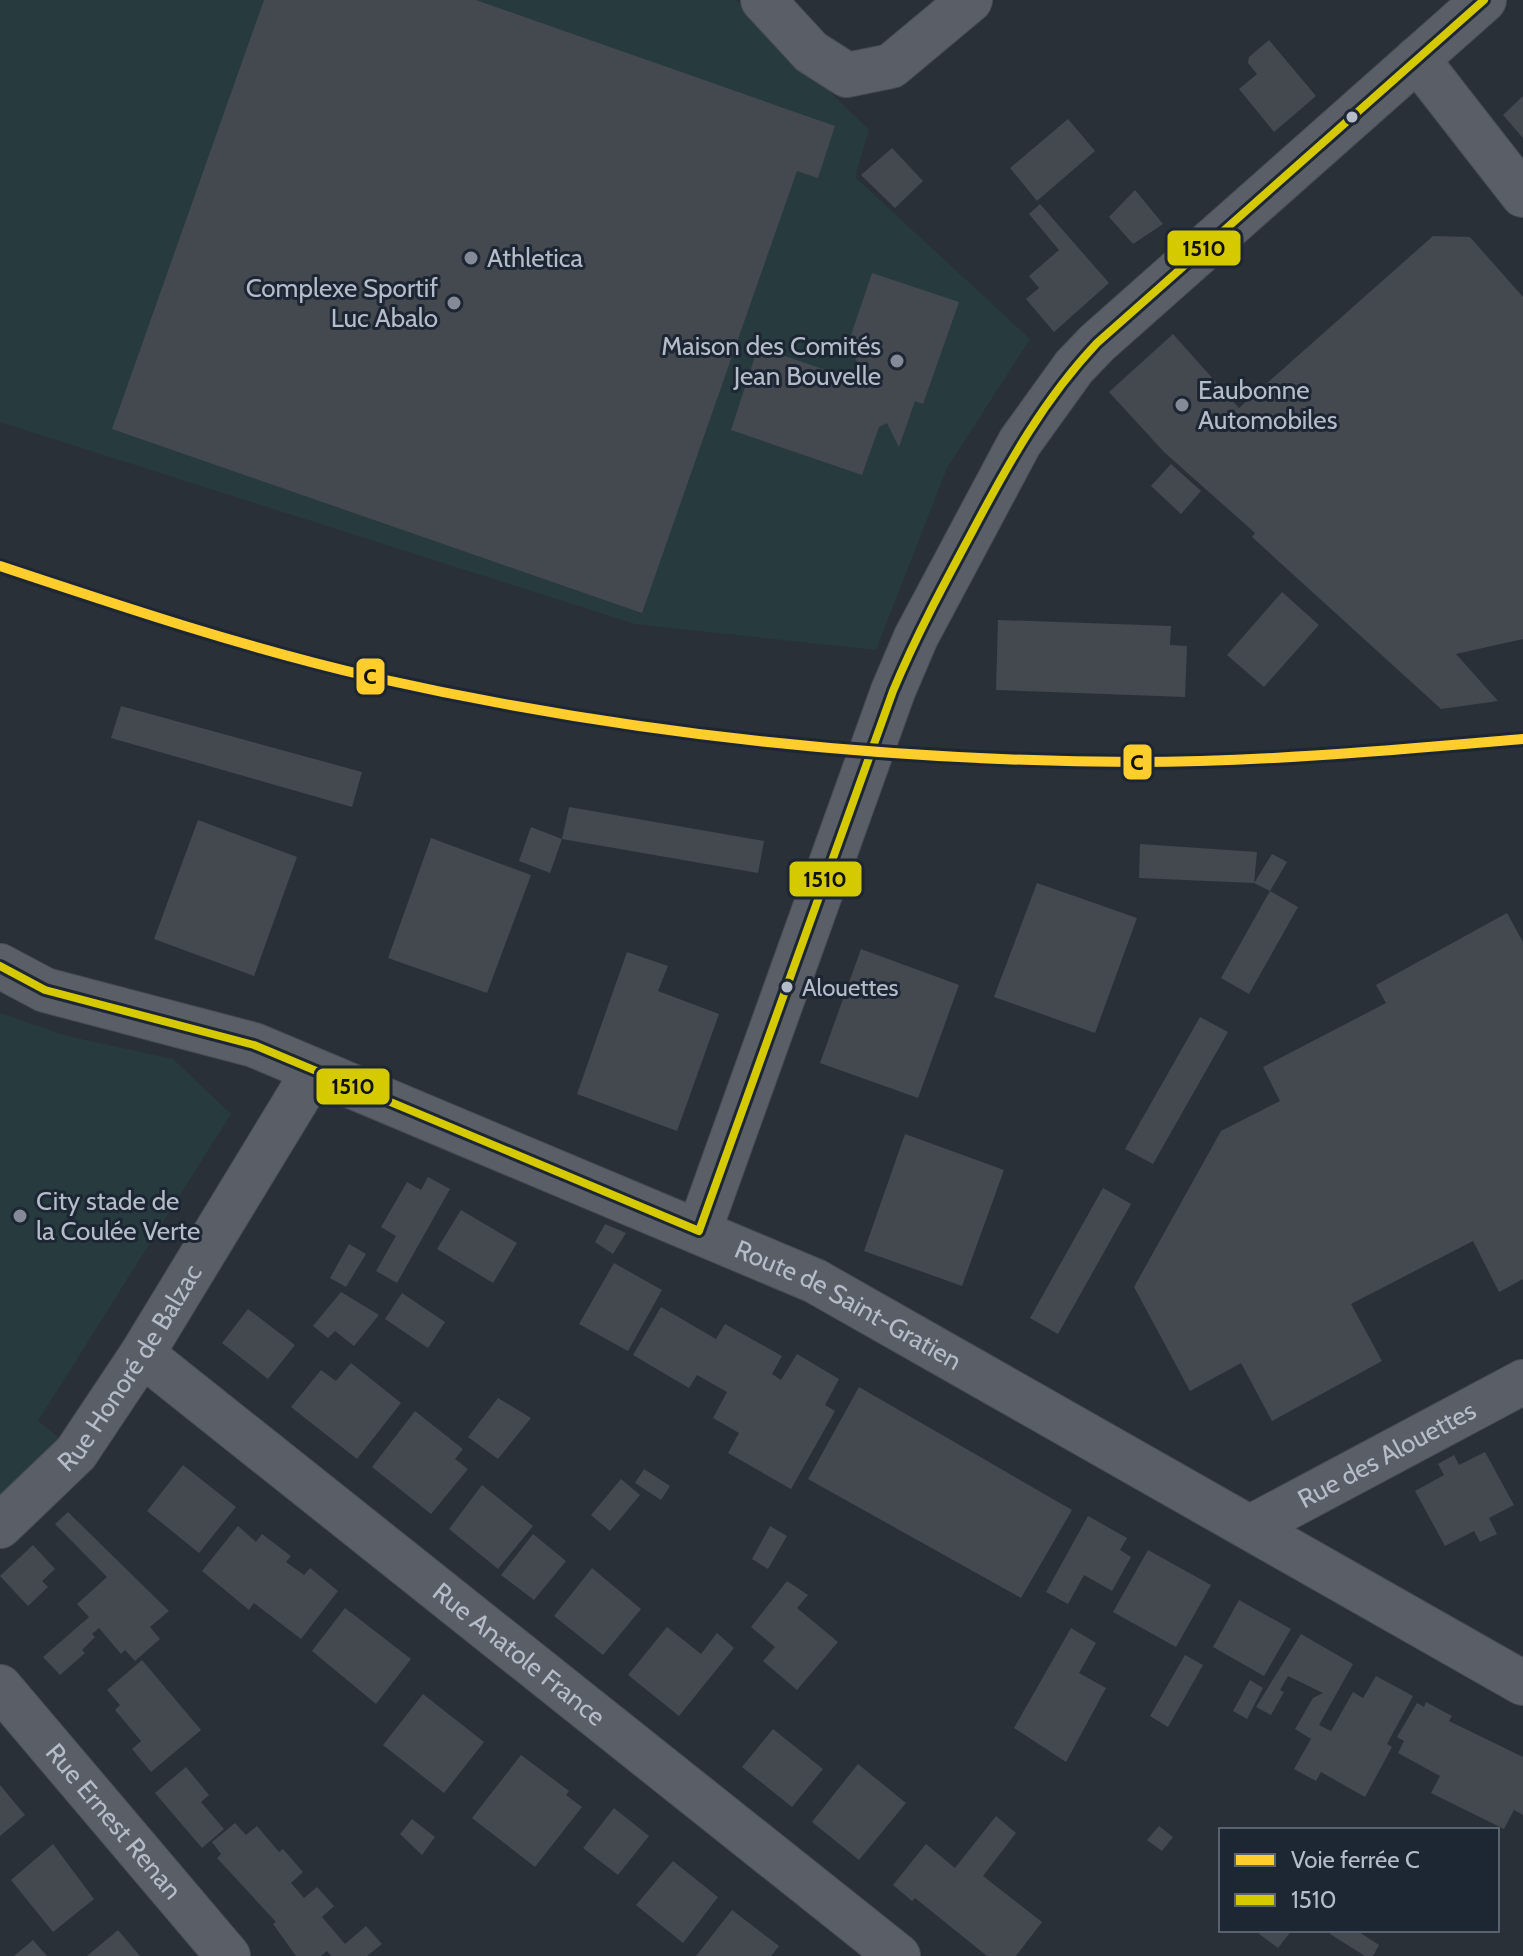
<svg xmlns="http://www.w3.org/2000/svg" width="1523" height="1956" viewBox="0 0 1523 1956" font-family="Cabin,sans-serif">
<style>
.green{fill:#273a3e}
.building{fill:#444950}
.lines{fill:none;stroke-linecap:round;stroke-linejoin:round}
.minor-casing{stroke:#484c53;stroke-width:46}
.minor{stroke:#5a5e66;stroke-width:44}
.bus-1-casing{stroke:#1d2633;stroke-width:14}
.bus-1{stroke:#d5c900;stroke-width:8}
.rail-1-casing{stroke:#1d2633;stroke-width:16}
.rail-1{stroke:#ffcd2c;stroke-width:10}
.bus-dot{fill:#b4bcc9;stroke:#1d2633;stroke-width:3}
.poi-dot{fill:#848b96;stroke:#1d2633;stroke-width:3}
.labels{text-anchor:middle;stroke-width:6;stroke-linejoin:round;paint-order:stroke}
.bus-label{font-size:24px;fill:#b4bcc9;stroke:#1d2633;text-anchor:start}
.poi-label{font-size:26px;fill:#b4bcc9;stroke:#1d2633;text-anchor:start}
.street-label{font-size:26px;fill:#b4bcc9;stroke:#1d2633}
.line-badge{stroke:#1d2633;stroke-width:3}
.pale-badge-label{font-size:22px;text-anchor:middle;font-weight:bold;fill:#111}
</style>
<rect width="100%" height="100%" fill="#2a3038"/>
<!-- green -->
<path class="green" d="M0,0H736L869,130L855,177L1030,339L947,468L876,650L635,624L0,422Z
M0,1013L67,1036L173,1059L231,1114L38,1421L67,1444L0,1505Z"/>
<!-- building -->
<path class="building" d="M264,0H476L835,126L818,178L797,171L642,613L112,429Z
M1269,40L1316,96L1274,132L1239,89L1257,74L1248,63L1249,57Z
M1523,96V138L1503,115Z
M1068,119L1095,151L1037,201L1010,168Z
M892,148L923,181L895,208L861,175Z
M1135,190L1163,224L1133,244L1109,217Z
M1040,204L1109,283L1054,332L1026,299L1039,288L1029,276L1059,250L1029,214Z
M1433,236L1470,237L1523,297V639L1456,654L1498,701L1441,709L1252,537L1255,533L1164,452L1109,392L1173,334L1239,408Z
M872,273L959,302L923,404L915,401L899,447L887,423L879,427L862,475L731,430L758,347L855,380L864,375L848,344Z
M1171,464L1201,491L1181,514L1151,486Z
M1282,592L1319,625L1264,687L1227,655Z
M998,620L1171,626L1170,645L1187,646L1185,697L996,690Z
M121,706L362,772L352,807L111,738Z
M569,807L764,841L758,873L562,839L550,873L519,861L531,827L562,839Z
M198,820L297,857L254,976L154,939Z
M431,838L531,875L487,993L388,958Z
M1140,844L1257,852L1254,883L1272,854L1287,862L1270,891L1254,883L1139,878Z
M1037,883L1137,918L1095,1033L994,997Z
M1270,891L1298,907L1249,994L1221,978Z
M1507,913L1523,942V1279L1499,1292L1473,1241L1351,1304L1382,1361L1272,1421L1241,1363L1190,1391L1134,1287L1221,1131L1280,1101L1263,1067L1386,1003L1376,985Z
M861,949L959,985L918,1098L820,1063Z
M627,952L668,966L658,991L719,1014L677,1131L577,1094Z
M1200,1017L1228,1032L1153,1164L1125,1149Z
M905,1134L1004,1170L962,1286L864,1251Z
M428,1177L450,1189L397,1283L376,1271L396,1236L381,1227L407,1182L421,1190Z
M1103,1188L1131,1204L1058,1334L1030,1318Z
M461,1210L517,1243L493,1283L437,1249Z
M605,1224L626,1233L613,1254L595,1242Z
M349,1244L366,1254L346,1287L330,1278Z
M614,1263L662,1290L628,1351L579,1324Z
M341,1292L379,1315L354,1346L335,1331L328,1338L313,1326Z
M402,1293L445,1322L428,1348L385,1319Z
M661,1307L716,1339L725,1324L782,1356L772,1374L781,1380L797,1354L839,1379L825,1405L835,1411L791,1489L728,1453L739,1433L713,1418L727,1392L697,1375L689,1388L633,1355Z
M248,1309L295,1345L268,1379L222,1343Z
M351,1363L401,1403L357,1459L291,1407L321,1370L336,1381Z
M859,1387L1072,1510L1021,1598L808,1479Z
M498,1398L531,1418L498,1459L468,1437Z
M415,1411L463,1449L455,1459L468,1469L431,1514L372,1467Z
M1485,1452L1514,1505L1489,1518L1497,1534L1480,1542L1474,1531L1445,1546L1415,1491L1444,1475L1438,1464L1454,1455L1459,1465Z
M183,1465L236,1507L199,1553L147,1511Z
M644,1469L670,1486L661,1500L635,1483Z
M621,1479L640,1495L610,1531L591,1515Z
M482,1485L533,1526L498,1569L449,1529Z
M68,1512L169,1611L150,1627L160,1639L135,1661L125,1650L121,1654L99,1628L92,1634L95,1637L82,1650L85,1653L60,1675L43,1657L89,1617L77,1604L107,1577L55,1524Z
M1088,1516L1127,1538L1120,1550L1131,1557L1112,1591L1084,1575L1068,1604L1046,1592Z
M238,1526L256,1542L262,1534L291,1556L286,1562L304,1575L310,1568L338,1591L301,1639L254,1603L249,1610L202,1571Z
M770,1526L787,1536L768,1569L752,1559Z
M533,1534L566,1561L534,1600L501,1575Z
M33,1545L55,1569L42,1581L48,1587L28,1606L0,1576Z
M1148,1550L1211,1585L1176,1647L1113,1612Z
M592,1568L641,1609L603,1655L554,1616Z
M787,1581L808,1595L797,1608L838,1642L797,1690L763,1661L775,1647L751,1627Z
M1239,1600L1291,1629L1264,1676L1213,1647Z
M345,1608L411,1659L376,1704L312,1651Z
M667,1627L701,1654L717,1633L734,1648L679,1716L628,1675Z
M1071,1628L1096,1643L1079,1673L1106,1688L1066,1762L1014,1728Z
M1301,1634L1353,1664L1319,1725L1331,1731L1353,1692L1363,1698L1376,1676L1413,1696L1387,1744L1392,1747L1365,1797L1321,1772L1316,1781L1294,1769L1311,1739L1295,1729L1313,1698L1323,1693L1288,1676L1280,1690L1284,1692L1271,1715L1256,1707Z
M1185,1655L1203,1665L1168,1727L1150,1716Z
M142,1660L201,1730L151,1772L132,1749L141,1741L115,1710L120,1705L107,1690Z
M1250,1680L1263,1688L1247,1719L1233,1711Z
M423,1694L484,1742L444,1793L383,1745Z
M1426,1702L1452,1716L1449,1721L1523,1757V1815L1514,1810L1504,1829L1431,1793L1440,1776L1398,1753L1404,1741L1397,1737L1417,1703L1424,1707Z
M773,1729L823,1769L792,1807L742,1767Z
M521,1755L569,1791L566,1795L582,1807L535,1867L472,1818Z
M858,1764L906,1803L859,1860L812,1822Z
M186,1767L209,1795L201,1802L224,1829L202,1848L155,1793Z
M0,1785L25,1815L0,1836Z
M614,1808L649,1836L618,1875L583,1848Z
M996,1816L1016,1833L983,1876L1042,1922L1016,1956H987L915,1898L912,1901L893,1885L926,1844L955,1868Z
M412,1819L435,1837L422,1855L400,1834Z
M235,1823L246,1835L257,1826L279,1852L283,1849L303,1872L291,1883L304,1898L317,1887L334,1906L322,1917L345,1944L366,1926L382,1944L367,1956H331L327,1951L321,1956H296L273,1924L276,1922L217,1858L221,1854L212,1842Z
M1159,1826L1173,1837L1162,1851L1147,1840Z
M53,1844L94,1899L53,1932L11,1880Z
M673,1861L718,1897L683,1943L636,1905Z
M732,1910L779,1946L771,1956H696Z
M118,1930L140,1956H87Z
M1261,1930H1292L1278,1948L1258,1933Z
M1333,1930H1356L1379,1945L1373,1956H1365L1330,1934Z
M33,1940L47,1956H14Z"/>
<g class="lines">
<defs>
<g id="minor">
<path d="M763,0L811,52L847,75L891,66L970,0"/>
<path d="M1417,59L1523,195"/>
<path id="s1" d="M0,966L45,990L254,1045L815,1281L1523,1683"/>
<path d="M699,1231L893,691L916,637L1020,442L1074,367L1097,343L1484,0"/>
<path id="s2" d="M142,1354L898,1956"/>
<path id="s3" d="M0,1526L76,1453L142,1354L314,1071"/>
<path id="s4" d="M1251,1527L1523,1382"/>
<path id="s5" d="M0,1687L228,1956"/>
</g>
</defs>
<!-- minor casing -->
<use href="#minor" class="minor-casing"/>
<!-- minor -->
<use href="#minor" class="minor"/>
<defs>
<path id="bus-1" d="M0,966L45,990L254,1045L699,1231
M699,1231L893,691C916,636 944,584 972,532C1008,464 1044,399 1097,343L1484,0"/>
</defs>
<!-- bus-1 casing -->
<use href="#bus-1" class="bus-1-casing"/>
<!-- bus-1 -->
<use href="#bus-1" class="bus-1"/>
<defs>
<path id="rail-1" d="M0,566C123,607 246,648 372,677C622,733 879,761 1135,762C1265,762 1394,750 1523,739"/>
</defs>
<!-- rail-1 casing -->
<use href="#rail-1" class="rail-1-casing"/>
<!-- rail-1 -->
<use href="#rail-1" class="rail-1"/>
</g>
<!-- markers -->
<g class="bus-dot">
<circle cx="1352" cy="117" r="7"/>
<circle cx="787" cy="987" r="7"/>
</g>
<g class="poi-dot">
<circle cx="471" cy="258" r="8"/>
<circle cx="454" cy="303" r="8"/>
<circle cx="897" cy="361" r="8"/>
<circle cx="1182" cy="405" r="8"/>
<circle cx="20" cy="1216" r="8"/>
</g>
<g class="labels">
<!-- bus labels -->
<g class="bus-label">
<text x="802" y="996">Alouettes</text>
</g>
<!-- poi labels -->
<g class="poi-label">
<text x="487" y="267">Athletica</text>
<text x="438" y="297" text-anchor="end">Complexe Sportif<tspan x="438" dy="30">Luc Abalo</tspan></text>
<text x="881" y="355" text-anchor="end">Maison des Comités<tspan x="881" dy="30">Jean Bouvelle</tspan></text>
<text x="1198" y="399">Eaubonne<tspan x="1198" dy="30">Automobiles</tspan></text>
<text x="36" y="1210">City stade de<tspan x="36" dy="30">la Coulée Verte</tspan></text>
</g>
<!-- street labels -->
<g class="street-label">
<text dy="9" stroke="none"><textPath href="#s1" startOffset="916">Route de Saint-Gratien</textPath></text>
<text dy="9" stroke="none"><textPath href="#s3" startOffset="206">Rue Honoré de Balzac</textPath></text>
<text dy="9" stroke="none"><textPath href="#s4" startOffset="154">Rue des Alouettes</textPath></text>
<text dy="9" stroke="none"><textPath href="#s2" startOffset="482">Rue Anatole France</textPath></text>
<text dy="9" stroke="none"><textPath href="#s5" startOffset="176">Rue Ernest Renan</textPath></text>
</g>
</g>
<g class="line-badge">
<rect x="1166" y="229" width="76" height="38" rx="8" fill="#d5c900"/>
<rect x="355" y="657" width="31" height="39" rx="8" fill="#ffcd2c"/>
<rect x="1122" y="743" width="31" height="38" rx="8" fill="#ffcd2c"/>
<rect x="788" y="860" width="75" height="38" rx="8" fill="#d5c900"/>
<rect x="315" y="1067" width="76" height="39" rx="8" fill="#d5c900"/>
</g>
<g class="pale-badge-label">
<text x="1204" y="256">1510</text>
<text x="370" y="684">C</text>
<text x="1137" y="770">C</text>
<text x="825" y="887">1510</text>
<text x="353" y="1094">1510</text>
</g>
<!-- legend -->
<rect x="1219" y="1828" width="280" height="104" fill="#1d2633" stroke="#59626f" stroke-width="2"/>
<rect x="1235" y="1854" width="40" height="12" fill="#ffcd2c" stroke="#59626f" stroke-width="2"/>
<text x="1291" y="1868" font-size="24" fill="#b4bcc9">Voie ferrée C</text>
<rect x="1235" y="1894" width="40" height="12" fill="#d5c900" stroke="#59626f" stroke-width="2"/>
<text x="1291" y="1908" font-size="24" fill="#b4bcc9">1510</text>
</svg>
